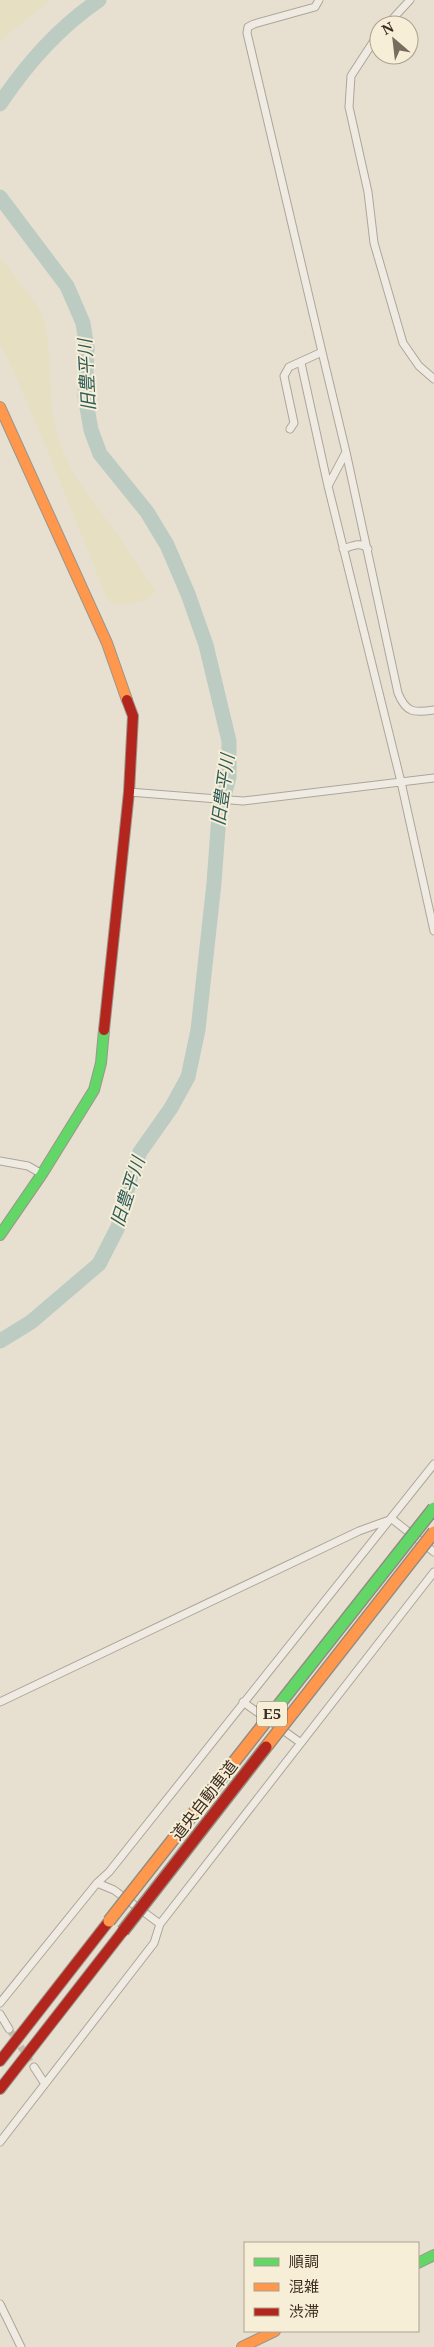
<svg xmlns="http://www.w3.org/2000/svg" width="434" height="2347" viewBox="0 0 434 2347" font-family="'Noto Serif','Noto Sans JP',serif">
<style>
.farmland{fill:#e6dfc2}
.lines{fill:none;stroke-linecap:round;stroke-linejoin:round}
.river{stroke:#bcccc2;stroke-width:15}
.street-tunnel{stroke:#c5bcae;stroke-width:7;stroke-dasharray:7 3.5;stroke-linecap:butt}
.street-casing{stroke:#ada599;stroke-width:9}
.fast-casing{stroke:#9c958a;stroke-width:12}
.slow-casing{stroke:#9c958a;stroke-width:12}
.jam-casing{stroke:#9c958a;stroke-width:12}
.street{stroke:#efebe3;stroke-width:7}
.fast{stroke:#63d668;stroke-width:10}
.slow{stroke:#ff974d;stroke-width:10}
.jam{stroke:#b3261e;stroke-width:10}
.fast-bridge-casing{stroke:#928b80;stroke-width:14;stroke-linecap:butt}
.slow-bridge-casing{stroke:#928b80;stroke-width:14;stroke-linecap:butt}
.jam-bridge-casing{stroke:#928b80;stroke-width:14;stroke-linecap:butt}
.fast-bridge{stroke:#63d668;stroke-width:11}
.slow-bridge{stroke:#ff974d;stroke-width:11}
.jam-bridge{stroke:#b3261e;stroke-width:11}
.labels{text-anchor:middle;stroke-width:4;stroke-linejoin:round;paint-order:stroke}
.shield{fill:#f7eed8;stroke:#756857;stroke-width:1}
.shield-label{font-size:15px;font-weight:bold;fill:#3d2e20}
.street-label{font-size:16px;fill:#3d2e20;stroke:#f7eed8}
.water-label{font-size:18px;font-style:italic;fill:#2f5d5a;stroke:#f7eed8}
</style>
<rect width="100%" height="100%" fill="#e7e0d1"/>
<!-- farmland -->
<path class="farmland" d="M0,0H51L9,33L0,43Z
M0,257L39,308L44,319L48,342L52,408L56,432L64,454L78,481L122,541L155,591L145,600L127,605L113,604L107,598L49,454L13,369L0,344Z"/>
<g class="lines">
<!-- river -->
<path class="river" d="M0,104C27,63 58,28 99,0
M0,197L67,286L83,323L87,348L85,396L91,430L100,454L147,512L167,545L188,594L206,645L229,741V777L219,815L214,883L198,1030L188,1077L171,1108L140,1152L131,1175L118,1227L99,1264L31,1322L0,1341"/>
<!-- street-tunnel -->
<path class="street-tunnel" d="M9,2029L34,2067"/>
<defs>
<path id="street" d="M387,25L410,0
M379,33L351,76L349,107L368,192L374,243L403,343L419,366L434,379
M322,352L346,452L328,486
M301,363L328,486L401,782L434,931
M290,429L294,423L284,376L289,367L322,352L247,33L248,27L254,24L315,7L319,0
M346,452L398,693C406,713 414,713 434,710
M343,549C352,546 361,541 368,549
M129,792L243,801L434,778
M0,1161L28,1166L42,1174
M0,1702L359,1531L392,1519L434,1552
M243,1702L301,1743
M97,1883L114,1890L160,1924
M0,2003L97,1883L109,1872L434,1464
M0,2014L9,2029
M34,2067L45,2084
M0,2142L154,1943L160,1924L434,1572
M0,2304L21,2347"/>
<path id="fast" d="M0,1235L42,1174L94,1090L101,1063L104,1030
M418,2263L434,2255"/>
<path id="slow" d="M0,407L107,643L127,700
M242,2347L275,2331"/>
<path id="jam" d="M104,1030L129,792L133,716L127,700
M0,2061L109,1921
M0,2089L123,1931"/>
</defs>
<!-- street casing -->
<use href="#street" class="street-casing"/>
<!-- fast casing -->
<use href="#fast" class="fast-casing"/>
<!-- slow casing -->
<use href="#slow" class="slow-casing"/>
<!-- jam casing -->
<use href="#jam" class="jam-casing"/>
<!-- street -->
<use href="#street" class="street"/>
<!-- fast -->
<use href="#fast" class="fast"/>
<!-- slow -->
<use href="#slow" class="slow"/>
<!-- jam -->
<use href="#jam" class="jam"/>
<defs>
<path id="fast-bridge" d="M267,1720L434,1508"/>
<path id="slow-bridge" d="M266,1747L434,1532
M109,1921L267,1720"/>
<path id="jam-bridge" d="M123,1931L266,1747"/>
</defs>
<!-- fast-bridge casing -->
<use href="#fast-bridge" class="fast-bridge-casing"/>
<!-- slow-bridge casing -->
<use href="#slow-bridge" class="slow-bridge-casing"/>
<!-- jam-bridge casing -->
<use href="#jam-bridge" class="jam-bridge-casing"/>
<!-- fast-bridge -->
<use href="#fast-bridge" class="fast-bridge"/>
<!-- slow-bridge -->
<use href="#slow-bridge" class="slow-bridge"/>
<!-- jam-bridge -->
<use href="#jam-bridge" class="jam-bridge"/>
</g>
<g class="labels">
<!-- shield labels -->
<rect class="shield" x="257" y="1701.5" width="30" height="25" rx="4"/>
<g class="shield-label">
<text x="272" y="1719">E5</text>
</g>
<!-- street labels -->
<g class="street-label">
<text transform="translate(204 1800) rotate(-52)" y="6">道央自動車道</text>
</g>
<!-- water labels -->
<g class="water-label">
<text transform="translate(87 375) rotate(-93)" y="6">旧豊平川</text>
<text transform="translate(223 790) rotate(-82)" y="6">旧豊平川</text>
<text transform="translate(128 1192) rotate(-72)" y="6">旧豊平川</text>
</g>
</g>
<!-- legend -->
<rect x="244" y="2242" width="175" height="90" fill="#f7eed8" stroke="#ada18e"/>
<rect x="254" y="2258" width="25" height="8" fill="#63d668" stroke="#ada18e"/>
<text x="289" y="2267" font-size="15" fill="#3d2e20">順調</text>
<rect x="254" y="2283" width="25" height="8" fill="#ff974d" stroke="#ada18e"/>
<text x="289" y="2292" font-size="15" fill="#3d2e20">混雑</text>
<rect x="254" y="2308" width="25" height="8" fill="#b3261e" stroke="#ada18e"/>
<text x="289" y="2317" font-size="15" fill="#3d2e20">渋滞</text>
<!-- north arrow -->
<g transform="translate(394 40) rotate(332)"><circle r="24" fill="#f7eed8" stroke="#ada18e"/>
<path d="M0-4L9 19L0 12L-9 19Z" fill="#786c5e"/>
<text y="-8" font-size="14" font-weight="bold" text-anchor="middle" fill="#3d2e20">N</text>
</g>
</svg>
